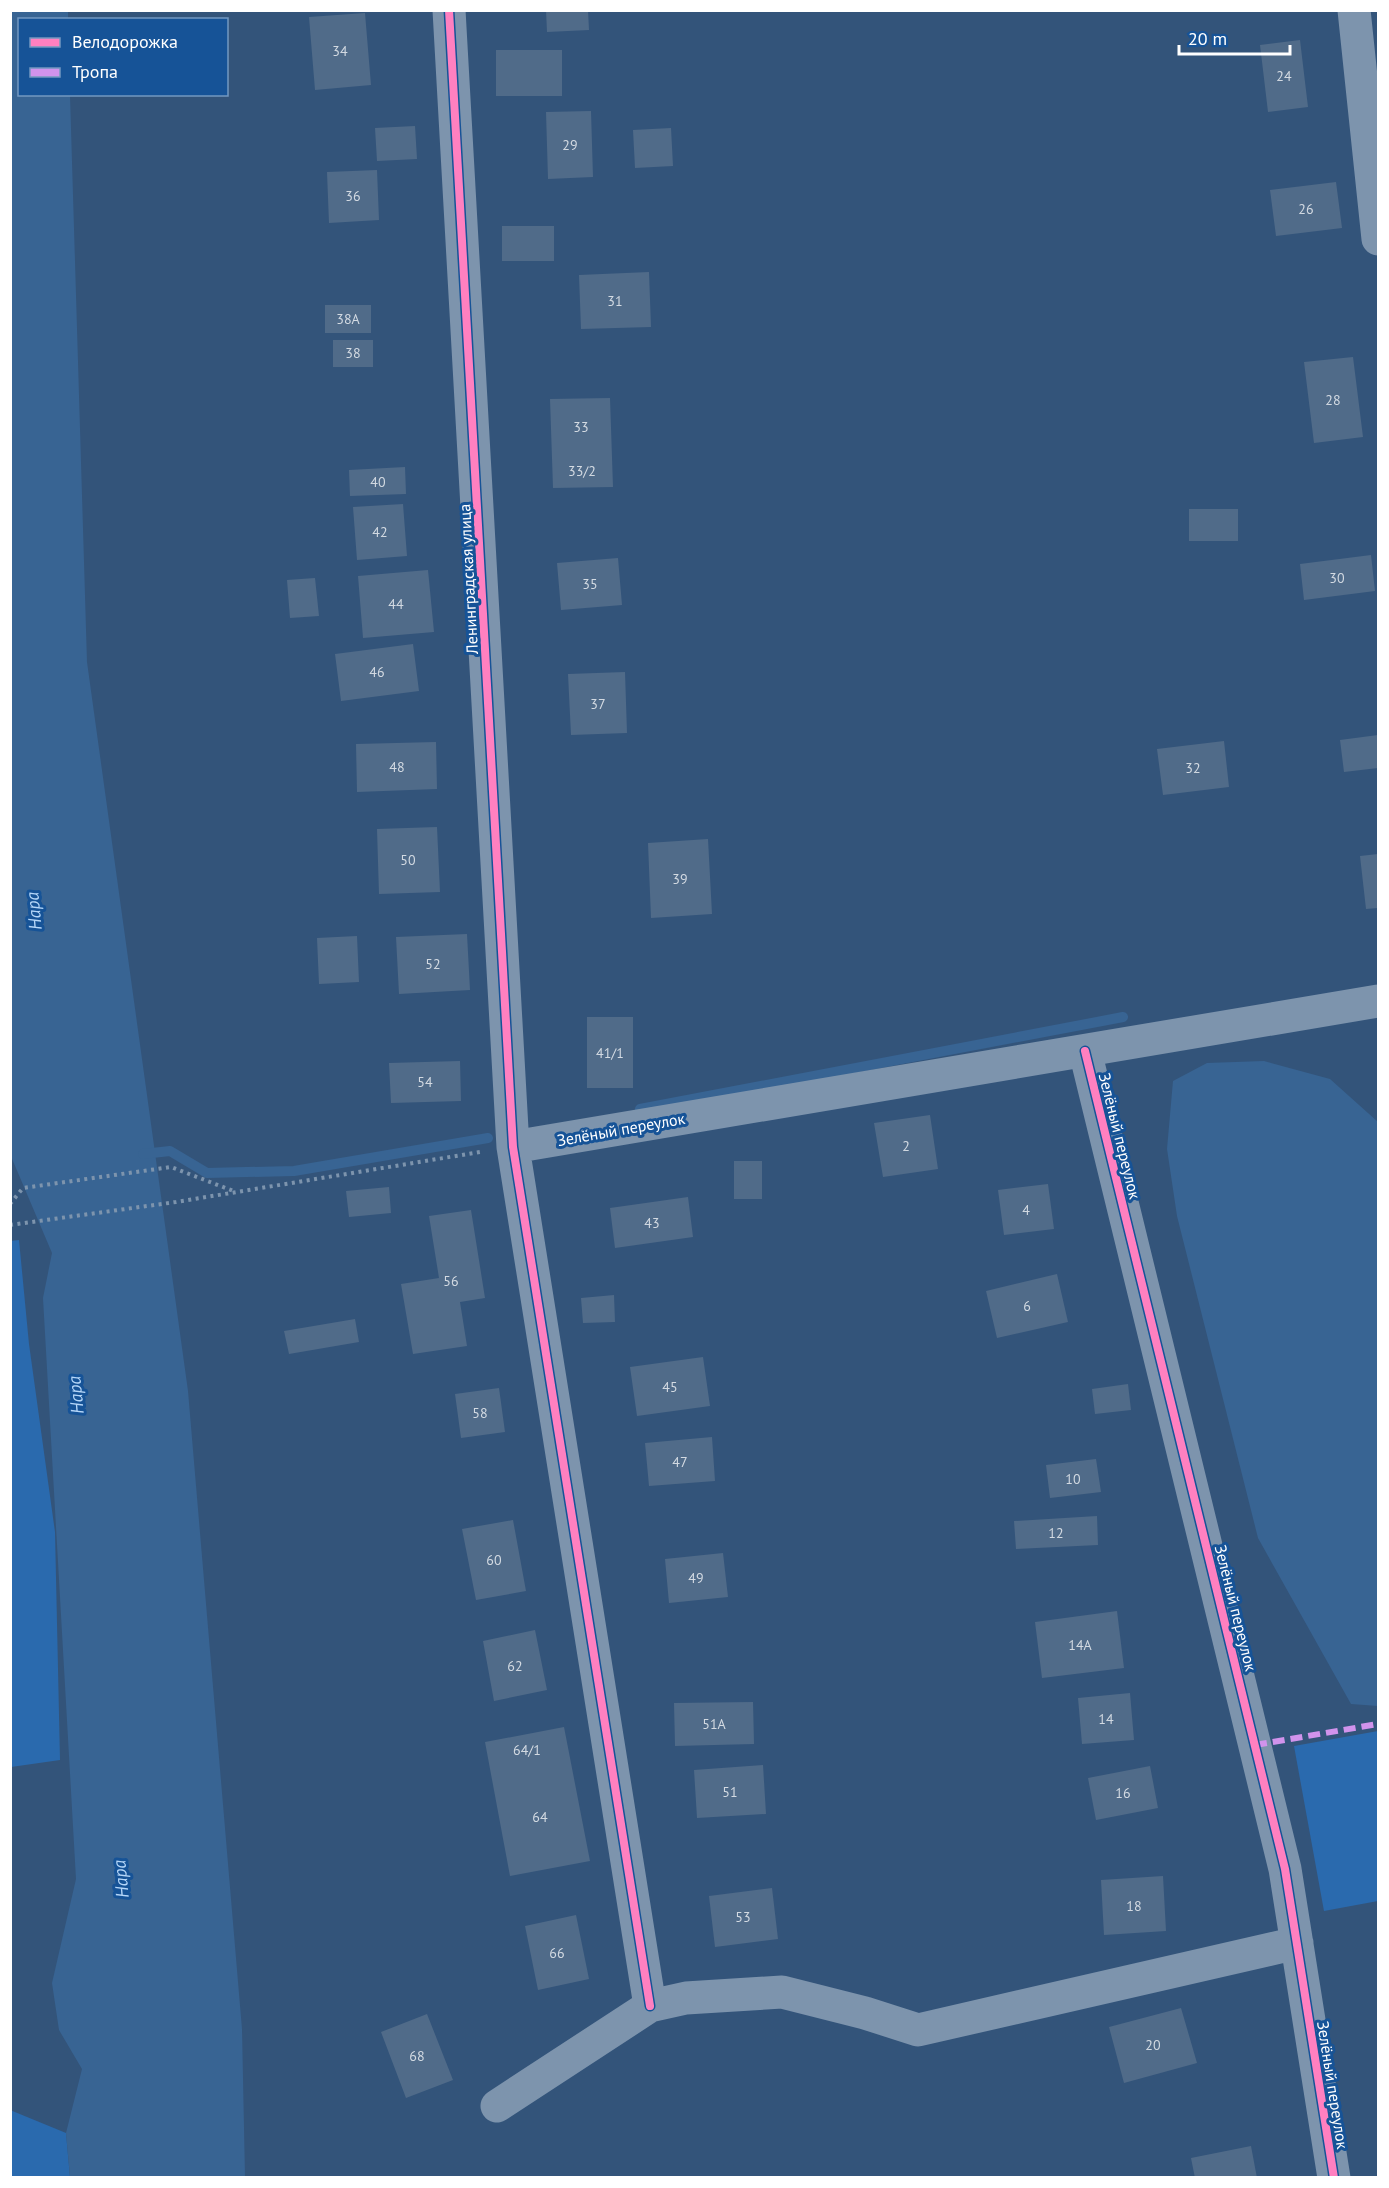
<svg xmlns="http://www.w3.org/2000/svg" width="1389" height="2188" viewBox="0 0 1389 2188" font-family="'PT Sans',sans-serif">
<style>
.green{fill:#2a6aae}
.water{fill:#386493}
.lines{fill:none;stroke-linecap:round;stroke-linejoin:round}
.stream{stroke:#386493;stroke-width:10}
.building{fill:#506b89}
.path{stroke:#7d94ad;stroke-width:4;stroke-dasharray:3 4.5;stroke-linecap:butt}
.street{stroke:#7d94ad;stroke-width:33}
.quiet{stroke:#d193ec;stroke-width:6;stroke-dasharray:12 6;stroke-linecap:butt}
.cycleway-casing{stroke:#165397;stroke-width:11}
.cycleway{stroke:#ff80c0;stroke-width:8}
.labels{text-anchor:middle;stroke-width:6;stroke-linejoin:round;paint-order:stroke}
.number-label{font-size:14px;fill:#d3dae2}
.street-label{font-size:16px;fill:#fff;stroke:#165397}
.water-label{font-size:18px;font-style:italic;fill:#b5d6f8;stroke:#165397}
</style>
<rect width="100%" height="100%" fill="#33547a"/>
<!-- green -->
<path class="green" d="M19,1240L29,1344L55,1532L60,1760L11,1767L10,1241Z
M1378,1731V1901L1324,1911L1294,1746Z
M10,2110L66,2133L70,2177H11Z"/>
<!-- water -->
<path class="water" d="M10,11H68V19L20,20V94L70,95L87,662L188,1391L242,2029L245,2177H70L66,2133L82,2069L59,2030L52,1983L76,1879L43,1298L52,1253L10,1154Z
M1264,1061L1330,1079L1378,1122V1706L1351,1704L1258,1538L1177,1216L1167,1149L1173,1081L1207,1063Z"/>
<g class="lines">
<!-- stream -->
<path class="stream" d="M640,1109L1123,1017
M143,1154L170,1151L207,1173L294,1171L488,1138"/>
</g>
<!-- building -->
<path class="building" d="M546,10H588L589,30L547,32Z
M365,13L371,85L315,90L309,17Z
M1300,40L1308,107L1268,112L1260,45Z
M496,50H562V96H496Z
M591,111L593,177L548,179L546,112Z
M415,126L417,159L377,161L375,128Z
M671,128L673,166L635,168L633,130Z
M377,170L379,220L329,223L327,172Z
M1336,182L1342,228L1276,236L1270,190Z
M502,226H554V261H502Z
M649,272L651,327L581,329L579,275Z
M325,305H371V333H325Z
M333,340H373V367H333Z
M1353,357L1363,437L1314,443L1304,362Z
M610,398L613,487L553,488L550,399Z
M405,467L406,494L350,496L349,470Z
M403,504L407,556L357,560L353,507Z
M1189,509H1238V541H1189Z
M1371,555L1375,591L1304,600L1300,564Z
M618,558L622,605L561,610L557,563Z
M428,570L434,632L363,638L358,576Z
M315,578L319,616L290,618L287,580Z
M413,644L419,691L341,701L335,654Z
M625,672L627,733L571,735L568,674Z
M1378,735V768L1344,772L1340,740Z
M1224,741L1229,787L1163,795L1157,749Z
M436,742L437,789L357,792L356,744Z
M437,827L440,892L379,894L377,829Z
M708,839L712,914L651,918L648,843Z
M1378,854V908L1366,909L1360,856Z
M467,934L470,990L399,994L396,937Z
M357,936L359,982L319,984L317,938Z
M587,1017H633V1088H587Z
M460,1061L461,1101L391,1103L389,1063Z
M930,1115L938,1169L883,1177L874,1123Z
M734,1161H762V1199H734Z
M1048,1184L1054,1229L1004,1235L998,1190Z
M389,1187L391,1213L349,1217L346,1191Z
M688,1197L693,1237L615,1248L610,1208Z
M471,1210L485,1298L460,1302L467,1346L413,1354L401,1284L439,1278L429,1216Z
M1057,1274L1068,1322L997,1338L986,1291Z
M614,1295L615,1322L583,1323L581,1298Z
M355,1319L359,1342L289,1354L284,1331Z
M703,1357L710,1406L637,1416L630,1367Z
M1128,1384L1131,1410L1095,1414L1092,1389Z
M499,1388L505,1432L461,1438L455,1394Z
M712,1437L715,1481L649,1486L645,1443Z
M1096,1459L1101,1492L1050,1498L1046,1465Z
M1097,1516L1098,1545L1016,1549L1014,1521Z
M513,1520L526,1591L476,1600L462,1529Z
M723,1553L728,1597L669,1603L665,1559Z
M1117,1611L1124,1668L1042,1678L1035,1622Z
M535,1630L547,1690L494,1701L483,1641Z
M1130,1693L1134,1740L1082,1744L1078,1698Z
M753,1702L754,1744L675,1746L674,1703Z
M564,1727L590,1861L510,1876L485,1742Z
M763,1765L766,1814L697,1818L694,1770Z
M1150,1766L1158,1808L1096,1820L1088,1778Z
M1163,1876L1166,1931L1104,1935L1101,1880Z
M772,1888L778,1939L715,1947L709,1896Z
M576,1915L589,1979L538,1990L525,1926Z
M1181,2008L1197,2063L1124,2083L1109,2027Z
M427,2014L453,2080L406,2098L381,2032Z
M1251,2146L1257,2178H1195L1191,2158Z"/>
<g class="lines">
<!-- path -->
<path class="path" d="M10,1204L23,1188L171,1167L236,1192
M10,1225L176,1202L480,1152"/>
<!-- street -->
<path class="street" d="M449,10L513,1147L650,2006
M1354,10L1378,239
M1085,1051L1285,1869L1334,2178
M513,1147L1378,1001
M497,2106L650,2006L686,1998L782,1992L865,2013L918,2030L1297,1943"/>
<!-- quiet -->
<path class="quiet" d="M1255,1745L1378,1724"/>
<defs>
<path id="cycleway" d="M449,10L513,1147L650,2006
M1085,1051L1285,1869L1334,2178"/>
</defs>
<!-- cycleway casing -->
<use href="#cycleway" class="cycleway-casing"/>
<!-- cycleway -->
<use href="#cycleway" class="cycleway"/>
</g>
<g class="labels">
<!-- number labels -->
<g class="number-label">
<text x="340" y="56">34</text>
<text x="1284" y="81">24</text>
<text x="570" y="150">29</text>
<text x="353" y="201">36</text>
<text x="1306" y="214">26</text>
<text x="615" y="306">31</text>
<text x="348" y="324">38А</text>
<text x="353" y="358">38</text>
<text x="1333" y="405">28</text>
<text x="581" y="432">33</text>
<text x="582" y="476">33/2</text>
<text x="378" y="487">40</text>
<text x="380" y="537">42</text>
<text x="1337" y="583">30</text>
<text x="590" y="589">35</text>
<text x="396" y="609">44</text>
<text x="377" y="677">46</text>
<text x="598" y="709">37</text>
<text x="397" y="772">48</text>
<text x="1193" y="773">32</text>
<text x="408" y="865">50</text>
<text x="680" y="884">39</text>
<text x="433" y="969">52</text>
<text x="610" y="1058">41/1</text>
<text x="425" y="1087">54</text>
<text x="906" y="1151">2</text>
<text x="1026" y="1215">4</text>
<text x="652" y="1228">43</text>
<text x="451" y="1286">56</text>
<text x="1027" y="1311">6</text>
<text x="670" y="1392">45</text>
<text x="480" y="1418">58</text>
<text x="680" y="1467">47</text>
<text x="1073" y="1484">10</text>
<text x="1056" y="1538">12</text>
<text x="494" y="1565">60</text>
<text x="696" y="1583">49</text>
<text x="1080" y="1650">14А</text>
<text x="515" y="1671">62</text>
<text x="1106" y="1724">14</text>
<text x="714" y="1729">51А</text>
<text x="527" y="1755">64/1</text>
<text x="730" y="1797">51</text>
<text x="1123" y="1798">16</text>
<text x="540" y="1822">64</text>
<text x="1134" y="1911">18</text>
<text x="743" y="1922">53</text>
<text x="557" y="1958">66</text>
<text x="1153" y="2050">20</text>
<text x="417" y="2061">68</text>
</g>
<!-- street labels -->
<g class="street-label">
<text transform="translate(468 579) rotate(-93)" y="6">Ленинградская улица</text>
<text transform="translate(621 1129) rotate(-10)" y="6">Зелёный переулок</text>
<text transform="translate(1120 1136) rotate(76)" y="6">Зелёный переулок</text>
<text transform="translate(1236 1608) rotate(76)" y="6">Зелёный переулок</text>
<text transform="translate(1333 2085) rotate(81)" y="6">Зелёный переулок</text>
</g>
<!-- water labels -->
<g class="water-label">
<text transform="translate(34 911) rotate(-95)" y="6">Нара</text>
<text transform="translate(76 1395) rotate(-95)" y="6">Нара</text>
<text transform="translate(121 1879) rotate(-95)" y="6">Нара</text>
</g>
</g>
<!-- border -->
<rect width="1389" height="2188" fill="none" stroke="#ffffff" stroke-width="24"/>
<!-- legend -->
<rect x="18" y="18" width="210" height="78" fill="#165397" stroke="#7398c1" stroke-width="1.5"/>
<rect x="30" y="38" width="30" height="9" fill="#ff80c0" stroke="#7398c1" stroke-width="1.5"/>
<text x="72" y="48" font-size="18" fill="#ffffff">Велодорожка</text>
<rect x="30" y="68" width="30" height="9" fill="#d193ec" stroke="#7398c1" stroke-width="1.5"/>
<text x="72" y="78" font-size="18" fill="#ffffff">Тропа</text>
<!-- scale -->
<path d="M1179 45v9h111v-9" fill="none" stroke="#ffffff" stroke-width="3"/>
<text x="1188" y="45" font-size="18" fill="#ffffff" stroke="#165397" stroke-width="4.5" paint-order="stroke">20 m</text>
</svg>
